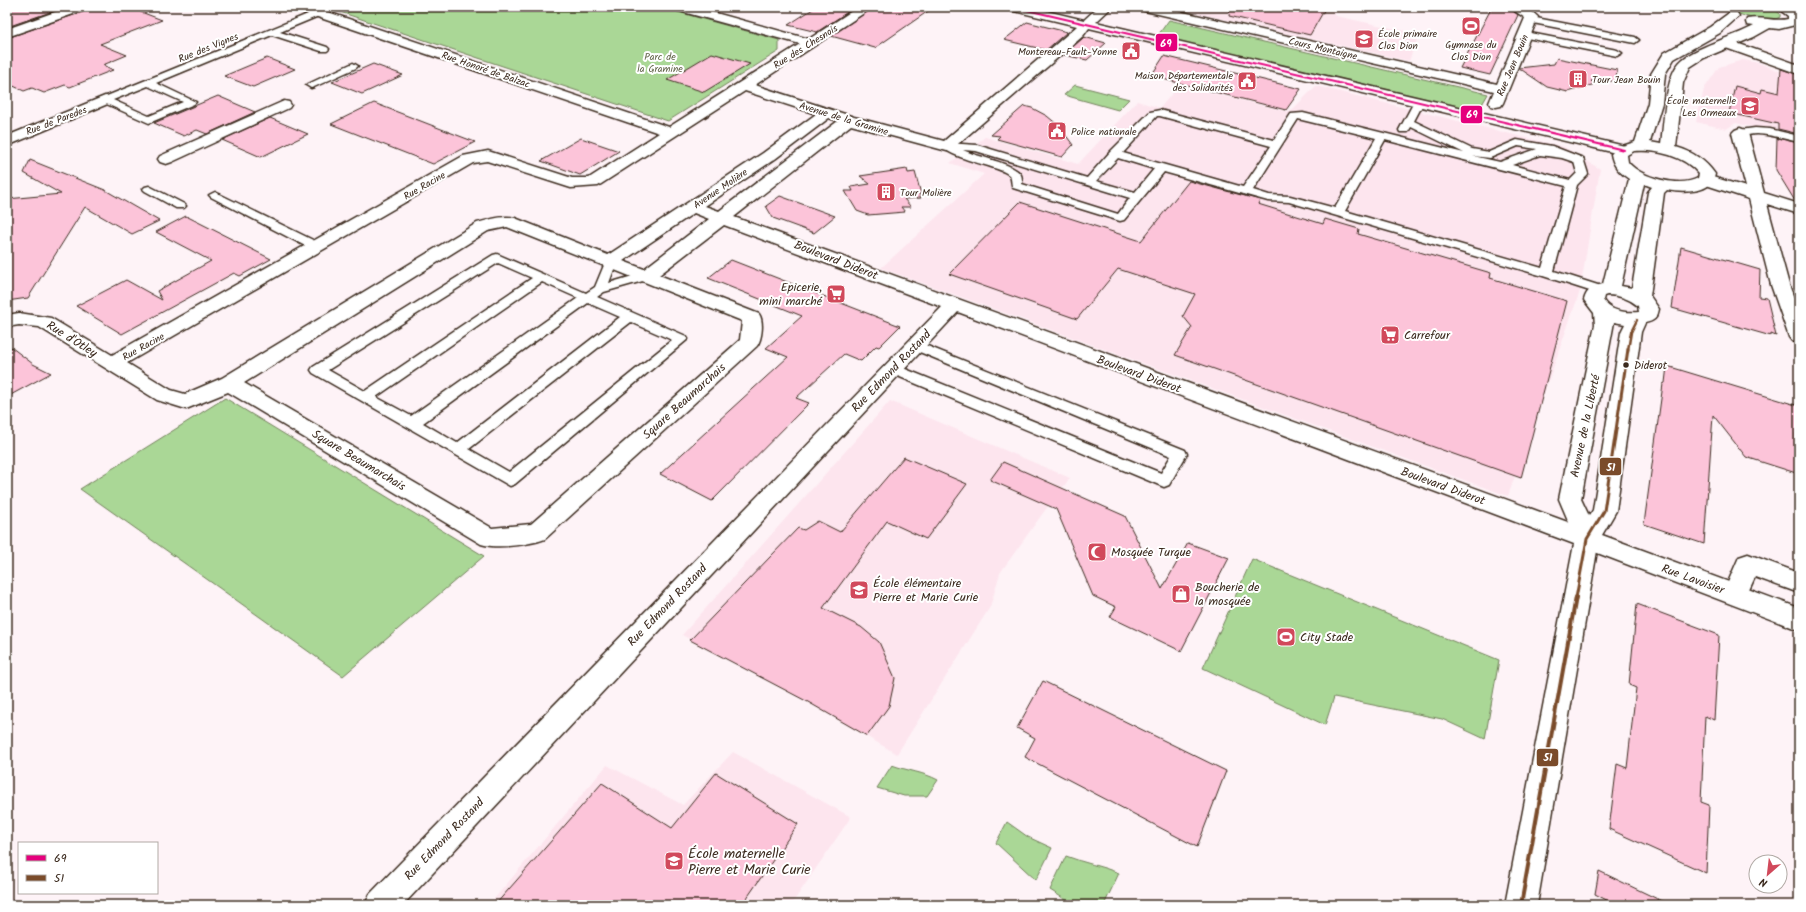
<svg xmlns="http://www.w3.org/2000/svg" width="1806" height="912" viewBox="0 0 1806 912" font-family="Kalam,sans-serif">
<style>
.built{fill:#fde5ee}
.green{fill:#aad796;stroke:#72805a}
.building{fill:#fcc4d9;stroke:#3b2a1e}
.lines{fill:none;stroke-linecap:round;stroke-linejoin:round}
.service-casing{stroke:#3b2a1e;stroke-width:3}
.pedestrian-casing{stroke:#3b2a1e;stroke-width:3}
.minor-casing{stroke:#3b2a1e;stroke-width:3}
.tertiary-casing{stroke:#3b2a1e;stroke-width:3}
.service{fill:#fff;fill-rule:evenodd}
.pedestrian{fill:#fff;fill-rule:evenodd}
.minor{fill:#fff;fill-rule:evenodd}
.tertiary{fill:#fff;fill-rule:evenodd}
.bus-1-casing{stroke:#fff;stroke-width:4}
.bus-2-far2-casing{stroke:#fff;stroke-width:5}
.bus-2-far1-casing{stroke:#fff;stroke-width:6}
.bus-2-casing{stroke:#fff;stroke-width:7}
.bus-1{stroke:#e5007d;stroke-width:2}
.bus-2-far2{stroke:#7a4b2a;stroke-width:2.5}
.bus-2-far1{stroke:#7a4b2a;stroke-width:3}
.bus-2{stroke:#7a4b2a;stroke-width:4}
.bus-dot{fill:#3b2a1e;stroke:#fff;stroke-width:1.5}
.labels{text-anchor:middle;stroke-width:4;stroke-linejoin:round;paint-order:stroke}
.far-poi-label{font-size:10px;fill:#3b2a1e;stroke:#fff;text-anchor:start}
.far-street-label{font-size:10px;fill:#3b2a1e;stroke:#fff}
.far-park-label{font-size:10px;fill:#5c5e42;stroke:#fff}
.bus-label{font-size:11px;fill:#3b2a1e;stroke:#fff;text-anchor:start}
.street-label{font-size:12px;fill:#3b2a1e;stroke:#fff}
.poi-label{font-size:12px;fill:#3b2a1e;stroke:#fff;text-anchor:start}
.near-poi-label{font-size:14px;fill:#3b2a1e;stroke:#fff;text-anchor:start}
.line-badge{stroke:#fff;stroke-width:1.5}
.badge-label{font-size:11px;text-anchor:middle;font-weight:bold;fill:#fff}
</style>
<rect width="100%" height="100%" fill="#fef3f7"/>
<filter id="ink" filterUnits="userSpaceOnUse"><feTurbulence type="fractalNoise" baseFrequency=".025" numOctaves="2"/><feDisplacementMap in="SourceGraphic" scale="8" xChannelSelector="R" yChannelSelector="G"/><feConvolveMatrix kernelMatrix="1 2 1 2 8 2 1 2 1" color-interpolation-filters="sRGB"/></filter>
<g filter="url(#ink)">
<!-- built -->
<path class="built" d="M1192,7H1329L1332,8L1336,16L1419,34L1409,61L1188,11Z
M1743,60L1759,63L1799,79V139L1736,123L1726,129L1696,122L1704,89L1719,67Z
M1179,85L1290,112L1316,86L1564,147L1600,169L1580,291L1508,496L881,268L984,174L950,163L985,137L1078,164L1137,101L1160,108Z
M890,401L1070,478L1043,513L1000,573L990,607L897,754L784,689L682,635Z
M733,752L851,817L791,905H489L607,765L683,805Z"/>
<!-- green -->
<path class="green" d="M325,7H660L779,40V51L668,121Z
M1729,7C1745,7 1769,2 1780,14V17C1769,24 1737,17 1729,7Z
M1169,20L1488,94L1477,113L1156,38Z
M1075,85L1129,99L1118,110L1064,95Z
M225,398L484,556L343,676L80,489Z
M1252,559L1499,660L1485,739L1442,719L1334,697L1325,725L1203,668Z
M892,765C908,771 923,772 938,780L927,796H904L877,788Z
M1007,822L1028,837L1052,848L1036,880L996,843Z
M1066,856C1084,863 1101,866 1119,873L1104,905H1074L1050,890Z"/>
<!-- building -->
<path class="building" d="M18,7H65L7,27V10Z
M88,7H128L162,20L100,44L127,55L103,65L113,70L70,87L65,85L44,93L32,88L24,91L7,83V38L85,11Z
M816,7H855L817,32L788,25Z
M874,7H934L875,48L831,36Z
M1230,7H1326L1310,35L1229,16Z
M1492,7H1508L1518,15L1490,75L1460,68Z
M1027,22L1067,32L1046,50L1004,40Z
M1084,37L1106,43L1087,60L1064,55Z
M712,53L750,64L704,92L667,80Z
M1164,56L1218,69L1301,89L1286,110L1151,76Z
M267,58L295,69L253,87L224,76Z
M1557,58L1617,70L1616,81H1591L1595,84L1568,92L1547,87L1519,68L1554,64Z
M373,64L403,75L362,94L332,82Z
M1781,69L1799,75V134L1778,129V124L1729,113L1735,86L1761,93L1762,89L1779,93Z
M218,96L255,112L207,134L197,130L184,136L154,123Z
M374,103L475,142L433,164L331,124Z
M1024,106L1032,108L1047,116L1059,126L1073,145L1062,157L997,139L1000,136L991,135Z
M270,118L308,134L261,157L222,140Z
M581,138L619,151L580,175L541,161Z
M1777,138L1799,143V202L1795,201L1776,170Z
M30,160L105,190L159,221L132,234L85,207L28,298L7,301V199L61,194L24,173Z
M907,169L908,173L915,172L921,194H919L921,198L904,199L911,207H901L905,212L868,215L857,211L845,191H853L851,187L870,184L860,176Z
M1189,181L1260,200L1258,204L1323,224L1325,219L1359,229L1358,234L1491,273L1490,278L1567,301L1521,478L1175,355L1192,327L1183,316L1195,294L1118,269L1077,319L949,274L1020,202L1141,241Z
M780,196L835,216L814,233L773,218L766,206Z
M186,216L271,259L240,276L234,273L122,334L76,306L126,280L162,300L157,291L211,261L156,232Z
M1681,247L1760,270L1759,297L1767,298L1776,336L1771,334V336L1672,308Z
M731,260L900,326L879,347L876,346L861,361L844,354L796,398L809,403L712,501L660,474L788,357L766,348L802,316L708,278Z
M7,344L33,364L51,373L7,397Z
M1667,366L1799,406V434L1796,433V473L1746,457L1713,415L1704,544L1644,524L1663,384L1665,383Z
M904,457L967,484L926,539L887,521L823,608L861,627L879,642L895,678L889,706L867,736L808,702L690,640L798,528L804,530L818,521L840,532Z
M1003,462L1125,516L1162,589L1188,543L1229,558L1181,651L1110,617L1116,607L1093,596L1056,509L990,480Z
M1637,604L1719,635L1714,720L1705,716L1701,802L1709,805L1706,873L1609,829L1617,764L1627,768L1636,688L1629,685Z
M1043,681L1226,771L1197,847L1025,757L1035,738L1017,728Z
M716,773L798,824L742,905H495L602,783L672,828Z
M1599,871L1670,905H1616L1595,894Z"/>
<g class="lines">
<defs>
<path id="service" d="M318,10L322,13L321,15L280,32L327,47L329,49L327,51H321L272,35L156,83L196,102L194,104L149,123L102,102L100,100L102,98ZM148,86L183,102L149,116L113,100Z
M1531,17L1635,37L1639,40L1635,43L1528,22L1527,20L1528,18Z
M1525,32L1617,50L1622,53L1617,56L1522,37L1521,35L1522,33Z
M353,63L358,66L356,68L314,87L311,88L306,85Z
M1419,99L1424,102L1414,121L1472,149L1489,152L1517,140L1552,146L1583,158L1588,174L1577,185L1554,271L1604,287L1606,290L1604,293H1596L1543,276L1289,202L1268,201L1164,172L1124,220L1120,221L1013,188C1011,185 1012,180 1010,176C1003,166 954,161 942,146L947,143L977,145L1087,178L1110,152L1150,112L1160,110L1274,140L1291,114L1303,113L1464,153L1411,127L1408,132H1400L1399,130L1414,102ZM1157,116H1160L1271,146L1243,187L1123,153ZM1298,119L1376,138L1335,208L1290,196L1269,195L1253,190ZM1385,140L1566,186L1542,268L1345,211ZM1518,146L1537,149L1500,162L1473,156L1490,158ZM963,150L976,151L1130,198L1118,214L1022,184C1022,181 1022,177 1021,175C1014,163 977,157 963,150ZM1540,155L1562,158L1574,162L1577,173L1570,180L1512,165ZM1118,158L1154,169L1135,192L1096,181Z
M1755,128L1770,129L1799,136V142C1785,139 1770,134 1756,134C1749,134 1740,138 1735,133L1740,130Z
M149,186L184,204L186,206L184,208H176L145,191L143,189L145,187Z
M215,192L321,244L323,247L321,250H313L211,197L209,195Z
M497,254L586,293L595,287L607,258H615L617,261L609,283L646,272L650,273L652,276L650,279L604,292L597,297L686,336L688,339L515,484L510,486L313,373L311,370L313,367L493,255ZM498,263L532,278L365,391L328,370ZM542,282L578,298L411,416L376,397ZM588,303L620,317L457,443L423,423ZM631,322L672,340L509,472L469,449Z
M915,341L1185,450L1187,454L1169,485L1164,487L888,372L886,369L888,366L893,364L898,366L1161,473L1171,456L910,348L908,345L910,342Z"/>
<path id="pedestrian" d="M284,101L289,102L291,105L289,108L172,162L166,164L160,162L158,159L160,156Z"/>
<path id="minor" d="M295,7H313L669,127L800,44L676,10L674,7H694L809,39L858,7H873L755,85L854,117L944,141L1077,26L1010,10L1008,7H1030L1084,20L1098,7H1112L1096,22L1629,147L1632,150L1629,153L1624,155L1089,28L1083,36L952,149L947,151L851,125L734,217L1595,532L1599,539L1537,905H1505L1574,544L958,312L403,905H365L370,894L942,307L724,225L659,275L759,314C764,321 762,339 757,346L545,539C529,545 496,549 481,544L228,392L186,409L157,400L39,327L19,325L7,327V315L19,313L51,318L112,355L463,156L488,151L572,178H589L659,133L297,10ZM745,91L816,114L763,153L608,255L515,218C503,215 489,220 477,223L222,378L185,394L171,390L127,363L473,163L487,161L571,188L598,186ZM829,118L838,121L719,211L705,206L775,159ZM694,213L709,219L644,269L623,261ZM507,227L742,321L740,340L531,524L492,528L244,383L488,231Z
M1139,7H1161L1497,84L1525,18L1509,7H1527L1538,17L1503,103L1501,106L1496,107L1491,106L1489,103L1494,91L1145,11L1141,10Z
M1728,40L1799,65V74L1723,47L1721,44L1723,41Z
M105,96L110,97L112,100L110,103L7,146V136Z
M1740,128L1745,130L1748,133L1764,193L1799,204V214L1767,204L1789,285L1799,311V343L1792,341L1789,337L1771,285L1749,199L1700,183L1698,180L1700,177L1706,175L1746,187L1732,133L1735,130Z
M1748,554L1799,573V593L1755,577L1744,601L1735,604L1726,601L1723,594L1739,557Z"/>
<path id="tertiary" d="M69,7H87L85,10L7,37V29Z
M1776,7C1785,7 1793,6 1799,14V24L1779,29L1770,28L1754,37L1704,58L1690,67L1683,83L1676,147C1693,152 1705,160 1715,174C1712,194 1683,193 1667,190L1664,193L1650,296L1659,309C1657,319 1654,321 1645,323L1641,332L1616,511L1602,535L1799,608V630L1579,546L1559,499L1595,325L1594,313L1584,300C1587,289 1593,287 1603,284L1629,179C1619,172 1613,166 1611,154L1619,147L1635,142L1648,103L1651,74L1664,53L1710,27L1729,13H1737L1739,16L1720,33L1674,59L1665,74L1662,103L1650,142L1661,144C1664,124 1665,78 1679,63C1693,47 1734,37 1754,26L1747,25L1746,22L1747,19C1761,16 1774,22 1788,19V16ZM1634,151C1656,149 1685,156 1699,174L1698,178C1680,188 1641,178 1628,162L1627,155ZM1644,184L1652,187L1648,192L1632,288L1621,286ZM1607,295C1619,295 1630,299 1638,306L1639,312C1627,313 1610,312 1603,300L1604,296ZM1614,322L1625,324L1621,332L1593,510L1589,516L1581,499Z"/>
</defs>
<!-- service casing -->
<use href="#service" class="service-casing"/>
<!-- pedestrian casing -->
<use href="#pedestrian" class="pedestrian-casing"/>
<!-- minor casing -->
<use href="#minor" class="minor-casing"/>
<!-- tertiary casing -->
<use href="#tertiary" class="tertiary-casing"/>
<!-- service -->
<use href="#service" class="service"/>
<!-- pedestrian -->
<use href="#pedestrian" class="pedestrian"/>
<!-- minor -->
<use href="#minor" class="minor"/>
<!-- tertiary -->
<use href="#tertiary" class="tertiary"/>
<defs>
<path id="bus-1" d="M1014,7L1624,150"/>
<path id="bus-2-far2" d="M1628,350L1631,332L1637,320"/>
<path id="bus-2-far1" d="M1576,598L1587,539L1604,511L1628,349"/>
<path id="bus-2" d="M1521,905L1576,597"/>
</defs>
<!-- bus-1 casing -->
<use href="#bus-1" class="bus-1-casing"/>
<!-- bus-2-far2 casing -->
<use href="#bus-2-far2" class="bus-2-far2-casing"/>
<!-- bus-2-far1 casing -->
<use href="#bus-2-far1" class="bus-2-far1-casing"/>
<!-- bus-2 casing -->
<use href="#bus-2" class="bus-2-casing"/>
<!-- bus-1 -->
<use href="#bus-1" class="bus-1"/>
<!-- bus-2-far2 -->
<use href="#bus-2-far2" class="bus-2-far2"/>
<!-- bus-2-far1 -->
<use href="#bus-2-far1" class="bus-2-far1"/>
<!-- bus-2 -->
<use href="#bus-2" class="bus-2"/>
</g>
</g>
<!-- icons -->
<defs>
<symbol id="stadium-square" viewBox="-11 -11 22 22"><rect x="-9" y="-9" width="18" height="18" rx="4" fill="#d1495b" stroke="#fff"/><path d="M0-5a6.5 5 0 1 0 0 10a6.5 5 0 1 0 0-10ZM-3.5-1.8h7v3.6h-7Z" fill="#fff"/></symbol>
<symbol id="school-square" viewBox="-11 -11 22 22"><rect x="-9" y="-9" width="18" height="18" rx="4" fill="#d1495b" stroke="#fff"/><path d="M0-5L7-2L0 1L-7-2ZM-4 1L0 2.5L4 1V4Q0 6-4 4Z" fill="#fff"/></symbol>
<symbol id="civic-square" viewBox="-11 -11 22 22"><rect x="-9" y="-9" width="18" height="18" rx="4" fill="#d1495b" stroke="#fff"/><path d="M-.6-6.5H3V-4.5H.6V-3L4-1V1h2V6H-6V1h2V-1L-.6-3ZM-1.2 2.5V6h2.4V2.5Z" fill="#fff"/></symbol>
<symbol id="building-square" viewBox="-11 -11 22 22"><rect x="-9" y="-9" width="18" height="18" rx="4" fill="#d1495b" stroke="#fff"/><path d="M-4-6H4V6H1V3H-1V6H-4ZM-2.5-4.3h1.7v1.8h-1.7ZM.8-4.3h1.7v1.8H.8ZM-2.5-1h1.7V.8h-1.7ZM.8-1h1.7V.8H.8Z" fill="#fff"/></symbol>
<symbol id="supermarket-square" viewBox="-11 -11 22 22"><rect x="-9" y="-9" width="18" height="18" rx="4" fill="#d1495b" stroke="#fff"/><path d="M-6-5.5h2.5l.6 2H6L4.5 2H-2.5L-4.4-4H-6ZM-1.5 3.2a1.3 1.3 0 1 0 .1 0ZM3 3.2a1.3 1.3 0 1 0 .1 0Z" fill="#fff"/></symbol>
<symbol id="mosque-square" viewBox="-11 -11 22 22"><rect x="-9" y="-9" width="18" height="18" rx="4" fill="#d1495b" stroke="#fff"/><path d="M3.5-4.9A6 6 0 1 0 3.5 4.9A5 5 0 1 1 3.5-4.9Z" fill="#fff"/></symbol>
<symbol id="shop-square" viewBox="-11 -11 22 22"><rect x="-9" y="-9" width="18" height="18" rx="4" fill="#d1495b" stroke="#fff"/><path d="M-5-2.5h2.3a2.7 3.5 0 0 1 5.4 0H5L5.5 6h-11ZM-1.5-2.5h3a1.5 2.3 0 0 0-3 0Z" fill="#fff"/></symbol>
</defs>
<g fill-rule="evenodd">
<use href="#stadium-square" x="1460" y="15" width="22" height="22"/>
<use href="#school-square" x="1353" y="28" width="22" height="22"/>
<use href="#civic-square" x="1120" y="40" width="22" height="22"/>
<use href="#building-square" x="1567" y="68" width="22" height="22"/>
<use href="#civic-square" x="1236" y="70" width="22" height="22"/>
<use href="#school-square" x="1739" y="95" width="22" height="22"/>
<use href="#civic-square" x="1046" y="120" width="22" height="22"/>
<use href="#building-square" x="875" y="181" width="22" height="22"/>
<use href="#supermarket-square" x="825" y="283" width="22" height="22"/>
<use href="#supermarket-square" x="1379" y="324" width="22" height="22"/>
<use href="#mosque-square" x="1086" y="541" width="22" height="22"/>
<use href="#school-square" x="848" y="579" width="22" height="22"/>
<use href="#shop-square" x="1170" y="583" width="22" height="22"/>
<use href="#stadium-square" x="1275" y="626" width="22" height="22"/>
<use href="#school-square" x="663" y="850" width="22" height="22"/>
</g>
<!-- markers -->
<circle class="bus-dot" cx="1626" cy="365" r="3.5"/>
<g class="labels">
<!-- far-poi labels -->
<g class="far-poi-label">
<text x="1378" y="37">École primaire<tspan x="1378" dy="12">Clos Dion</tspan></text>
<text x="1471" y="48" text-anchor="middle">Gymnase du<tspan x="1471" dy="12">Clos Dion</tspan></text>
<text x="1117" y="55" text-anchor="end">Montereau-Fault-Yonne</text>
<text x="1233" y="79" text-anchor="end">Maison Départementale<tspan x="1233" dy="12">des Solidarités</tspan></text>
<text x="1592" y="83">Tour Jean Bouin</text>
<text x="1736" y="104" text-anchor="end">École maternelle<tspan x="1736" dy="12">Les Ormeaux</tspan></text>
<text x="1071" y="135">Police nationale</text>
<text x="900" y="196">Tour Molière</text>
</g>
<!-- far-street labels -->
<g class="far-street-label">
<text transform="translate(805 46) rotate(-32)" y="4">Rue des Chesnois</text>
<text transform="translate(208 47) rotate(-22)" y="4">Rue des Vignes</text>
<text transform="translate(1323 48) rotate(13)" y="4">Cours Montaigne</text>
<text transform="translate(1512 65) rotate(-67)" y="4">Rue Jean Bouin</text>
<text transform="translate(486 69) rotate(19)" y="4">Rue Honoré de Balzac</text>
<text transform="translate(844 118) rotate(17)" y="4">Avenue de la Gramine</text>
<text transform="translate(56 120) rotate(-21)" y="4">Rue de Paredes</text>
<text transform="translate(424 185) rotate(-30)" y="4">Rue Racine</text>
<text transform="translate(720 188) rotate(-34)" y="4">Avenue Molière</text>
<text transform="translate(143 346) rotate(-29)" y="4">Rue Racine</text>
</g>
<!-- far-park labels -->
<g class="far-park-label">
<text x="660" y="60">Parc de<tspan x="660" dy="12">la Gramine</tspan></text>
</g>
<!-- bus labels -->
<g class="bus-label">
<text x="1634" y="369">Diderot</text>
</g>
<!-- street labels -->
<g class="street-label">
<text transform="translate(836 260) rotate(21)" y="4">Boulevard Diderot</text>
<text transform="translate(72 339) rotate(32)" y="4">Rue d'Otley</text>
<text transform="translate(891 371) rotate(-46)" y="4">Rue Edmond Rostand</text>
<text transform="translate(1139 374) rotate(20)" y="4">Boulevard Diderot</text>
<text transform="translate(684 401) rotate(-42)" y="4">Square Beaumarchais</text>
<text transform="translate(1585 426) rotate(-78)" y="4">Avenue de la Liberté</text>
<text transform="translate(359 460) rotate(31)" y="4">Square Beaumarchais</text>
<text transform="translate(1443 486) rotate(20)" y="4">Boulevard Diderot</text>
<text transform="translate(1693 579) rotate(20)" y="4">Rue Lavoisier</text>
<text transform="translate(667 605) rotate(-46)" y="4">Rue Edmond Rostand</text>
<text transform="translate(444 839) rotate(-46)" y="4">Rue Edmond Rostand</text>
</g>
<!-- poi labels -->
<g class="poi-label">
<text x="822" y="291" text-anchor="end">Epicerie,<tspan x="822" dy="14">mini marché</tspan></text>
<text x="1404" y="339">Carrefour</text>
<text x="1111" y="556">Mosquée Turque</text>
<text x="873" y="587">École élémentaire<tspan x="873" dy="14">Pierre et Marie Curie</tspan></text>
<text x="1195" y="591">Boucherie de<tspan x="1195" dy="14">la mosquée</tspan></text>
<text x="1300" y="641">City Stade</text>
</g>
<!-- near-poi labels -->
<g class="near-poi-label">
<text x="688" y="858">École maternelle<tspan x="688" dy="16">Pierre et Marie Curie</tspan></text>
</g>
</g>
<g class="line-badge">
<rect x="1155" y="33" width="23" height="19" rx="4" fill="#e5007d"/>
<rect x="1460" y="105" width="23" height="19" rx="4" fill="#e5007d"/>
<rect x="1599" y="457" width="23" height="19" rx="4" fill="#7a4b2a"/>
<rect x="1536" y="748" width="23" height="19" rx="4" fill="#7a4b2a"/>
</g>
<g class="badge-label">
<text x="1166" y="47">69</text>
<text x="1472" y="118">69</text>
<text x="1611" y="471">51</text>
<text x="1548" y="761">51</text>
</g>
<!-- margin -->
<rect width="1806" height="912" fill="none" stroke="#fff" stroke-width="24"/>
<rect x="12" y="12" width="1782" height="888" fill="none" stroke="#3b2a1e" stroke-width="1.5" filter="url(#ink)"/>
<!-- legend -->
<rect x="18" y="842" width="140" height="52" fill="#ffffff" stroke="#b1aaa5"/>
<rect x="26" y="855" width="20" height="6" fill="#e5007d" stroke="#b1aaa5"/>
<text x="54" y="862" font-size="12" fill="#3b2a1e">69</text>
<rect x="26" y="875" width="20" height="6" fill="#7a4b2a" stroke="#b1aaa5"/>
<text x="54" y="882" font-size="12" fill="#3b2a1e">51</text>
<!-- north arrow -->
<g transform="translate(1768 874) rotate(208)"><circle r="19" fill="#ffffff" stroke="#b1aaa5"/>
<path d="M0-3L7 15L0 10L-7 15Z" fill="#d1495b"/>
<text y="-6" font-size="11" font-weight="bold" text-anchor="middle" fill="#3b2a1e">N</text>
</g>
</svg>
